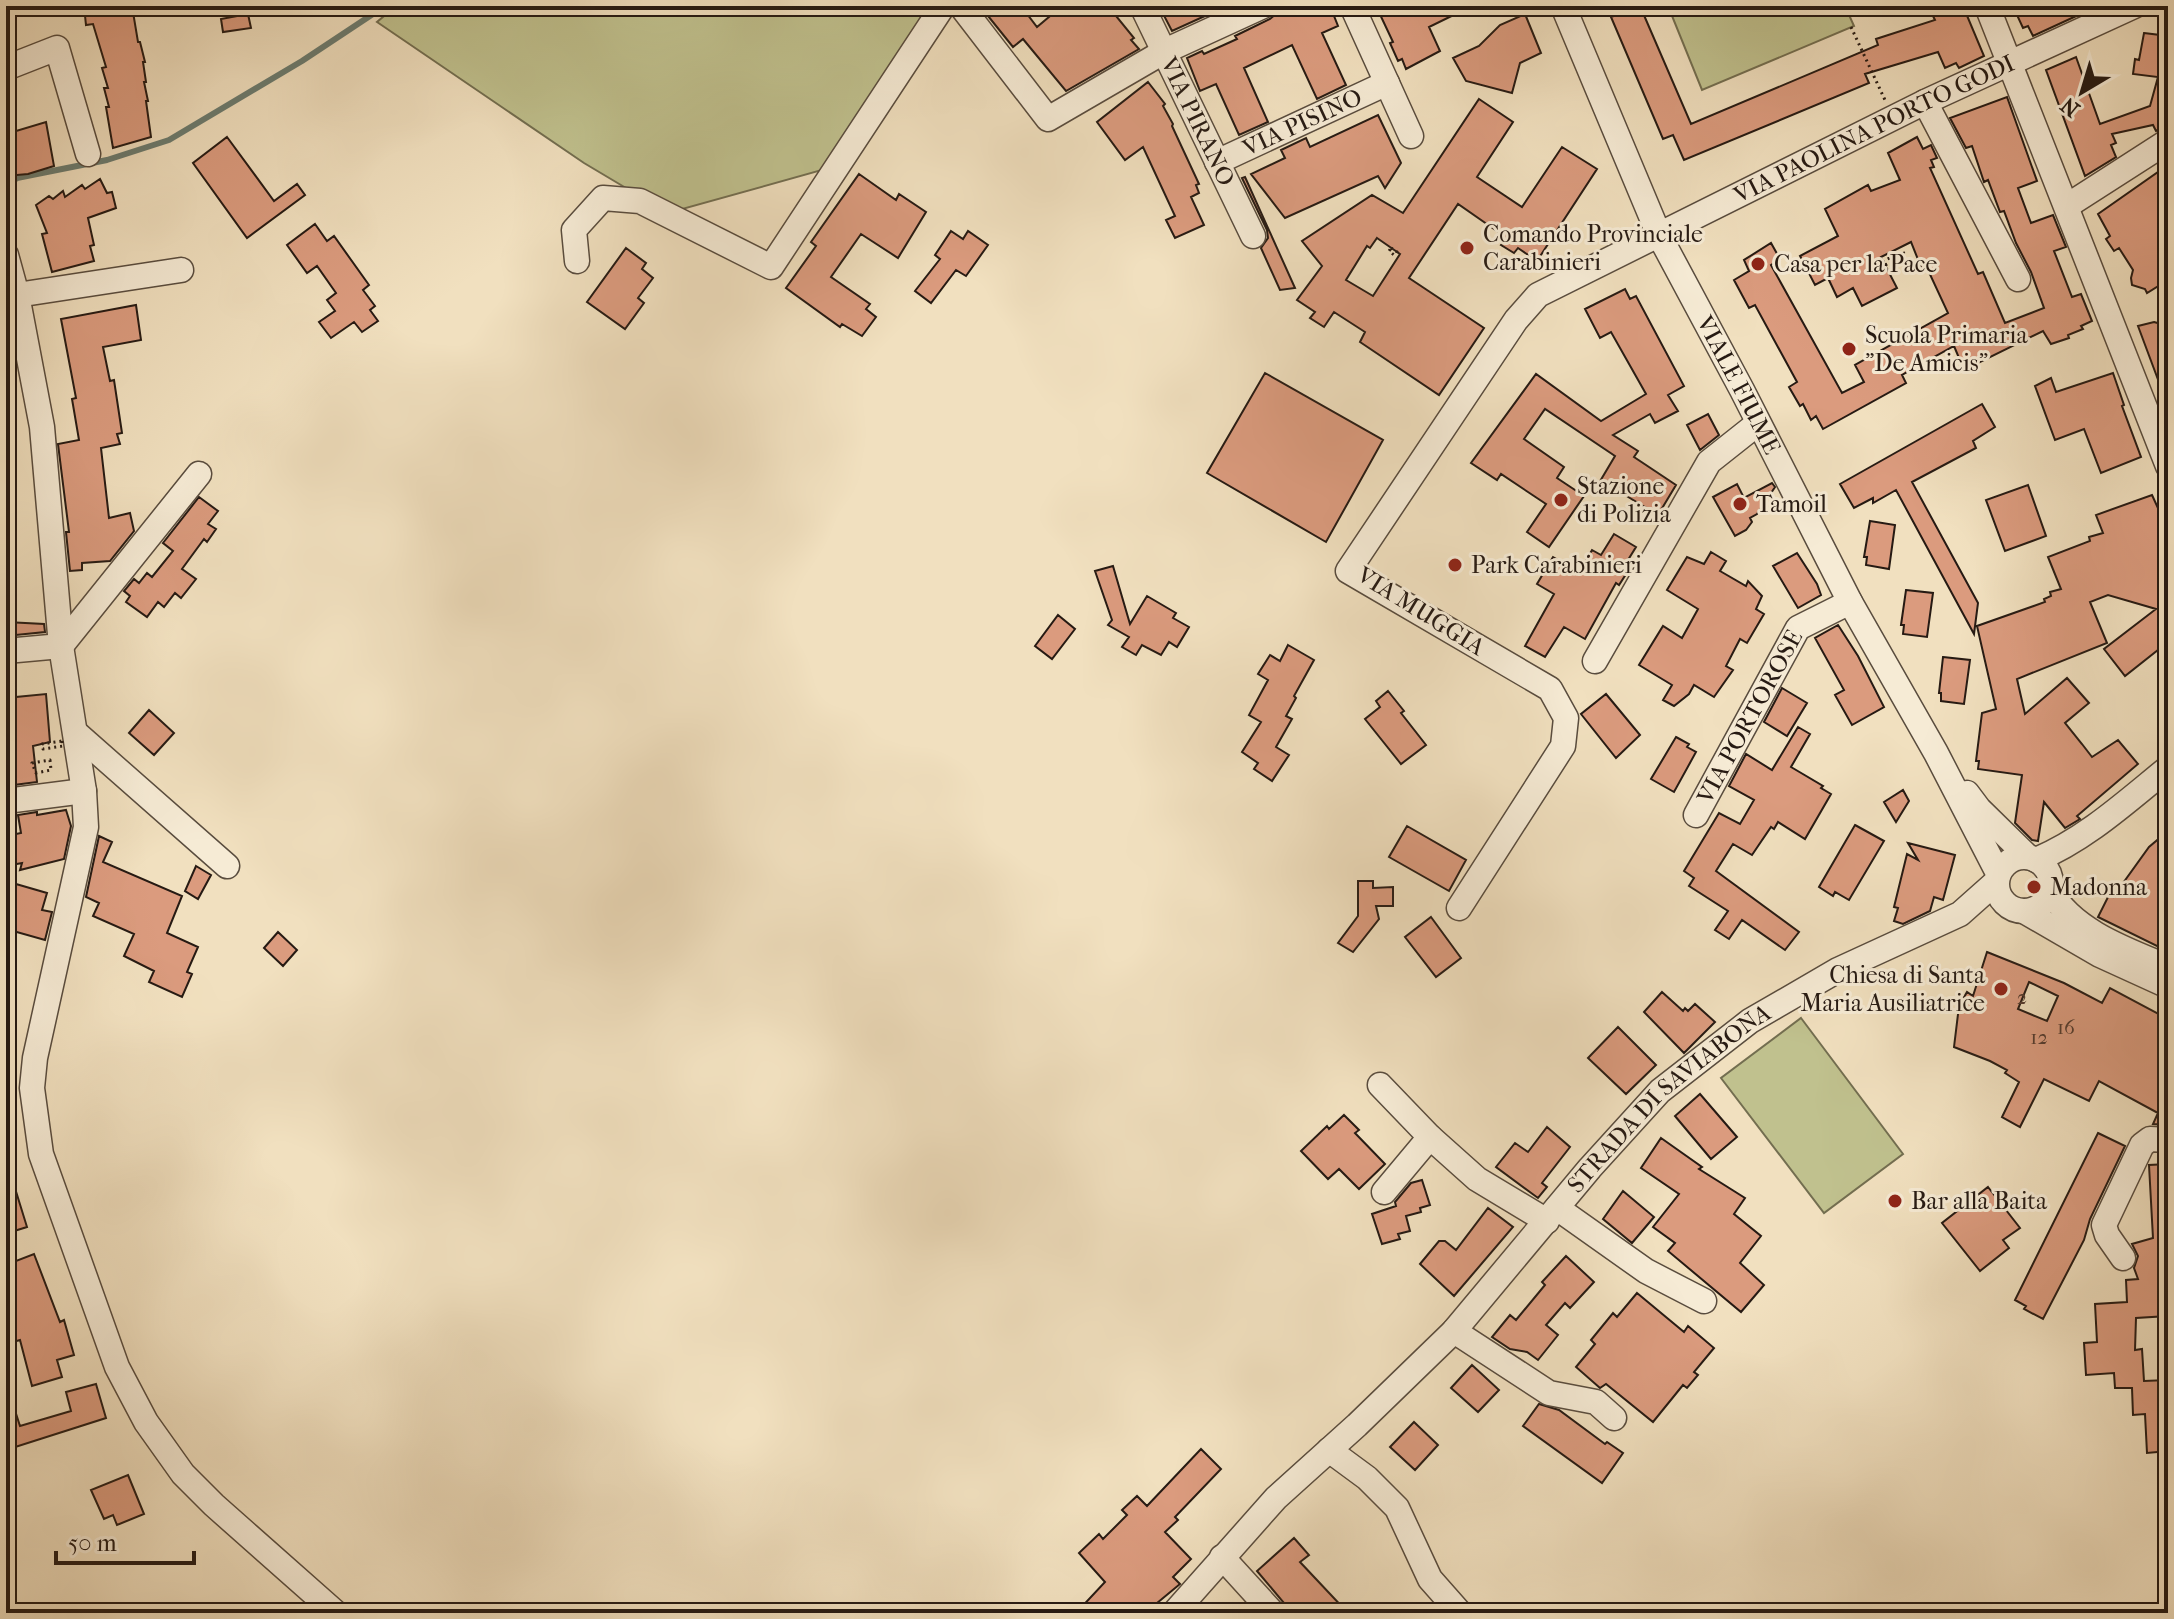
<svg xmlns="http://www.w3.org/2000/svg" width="2174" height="1619" viewBox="0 0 2174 1619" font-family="'IM FELL French Canon',serif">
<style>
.green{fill:#c0c18e;stroke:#736e50;stroke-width:2}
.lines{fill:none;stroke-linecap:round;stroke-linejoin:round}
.stream{stroke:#6c7c70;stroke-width:6}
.building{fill:#db9b7e;stroke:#261a13;stroke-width:2;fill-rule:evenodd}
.minor-casing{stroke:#594c3e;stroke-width:27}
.path{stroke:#261a13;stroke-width:3;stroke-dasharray:2 4;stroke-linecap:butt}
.minor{stroke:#f6ebd5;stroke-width:24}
.poi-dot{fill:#8f2418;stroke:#f6ebd5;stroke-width:3}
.labels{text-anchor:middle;stroke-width:6;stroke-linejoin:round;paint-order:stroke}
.number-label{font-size:20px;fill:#533a2e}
.street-label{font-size:24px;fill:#261a13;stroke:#f6ebd5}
.poi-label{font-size:24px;fill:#261a13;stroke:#f6ebd5;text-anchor:start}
</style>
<rect width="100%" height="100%" fill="#f1e0bf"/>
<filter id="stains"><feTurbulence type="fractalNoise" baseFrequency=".0025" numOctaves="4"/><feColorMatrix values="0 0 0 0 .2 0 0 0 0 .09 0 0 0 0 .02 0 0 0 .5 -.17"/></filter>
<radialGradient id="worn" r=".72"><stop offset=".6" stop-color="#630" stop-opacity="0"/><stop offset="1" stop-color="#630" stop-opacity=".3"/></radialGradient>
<!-- green -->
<path class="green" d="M396,6H936L822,170L668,213L584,163L377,22Z
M1668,6H1845L1854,26L1702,90Z
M1801,1018L1903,1154L1824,1213L1721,1078Z"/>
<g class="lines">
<!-- stream -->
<path class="stream" d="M6,187L17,178L107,160L169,140L302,61L385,6"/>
</g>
<!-- building -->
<path class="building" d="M84,6H132L138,42H140L145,62H143L146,82H144L148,101H146L151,137L113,148L106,107H109L104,88H108L102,68L106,67L93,24L86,25Z
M980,6H1021L1037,27L1062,6H1108L1134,38L1131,40L1139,49L1066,91L1023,39L1013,47Z
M1159,6H1227L1172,31Z
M1278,6H1330L1338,26L1322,33L1346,85L1317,99L1292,45L1244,68L1268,122L1239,135L1216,84L1200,91L1187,58L1202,51L1204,54L1237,39L1235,36L1270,19L1276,14Z
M1376,6H1472L1429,27L1440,51L1406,69L1402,59L1398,61L1390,43L1393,42Z
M1640,6L1691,124L1878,45L1876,39L1935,20L1931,12L1942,6H1963L1984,56L1959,68L1956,63L1945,68L1938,52L1865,74L1869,83L1684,160L1673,135L1663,139L1611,17Z
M2035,6H2098L2033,36L2028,26L2023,28L2017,15Z
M248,14L251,28L223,32L221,19Z
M1525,14L1541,53L1520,63L1512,93L1466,81L1453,58L1479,46L1500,25Z
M2144,33L2168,36V126L2156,131L2153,125L2112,134L2116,143L2111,145L2116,157L2085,176L2046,70L2076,57L2100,124L2150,106L2158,77L2133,74L2135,59L2139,60Z
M1148,82L1165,104L1163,106L1173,124L1172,126L1199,184L1196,185L1199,193L1191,197L1204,225L1175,238L1166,220L1175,216L1143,147L1125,160L1097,122Z
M2007,97L2037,181L2018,188L2031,223L2053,215L2066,247L2054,251L2072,297L2081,294L2092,321L2081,326L2083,329L2068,335L2069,338L2051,344L2043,331L1964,370L1954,346L1902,375L1906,383L1823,429L1816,416L1811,420L1803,404L1800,406L1789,387L1797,382L1755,305L1749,308L1734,280L1749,271L1744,260L1771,243L1780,259L1771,265L1842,393L1864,382L1855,365L1948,313L1928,270L1923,272L1911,242L1881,257L1897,288L1862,306L1853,288L1837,297L1828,278L1815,285L1800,256L1838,236L1825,209L1868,185L1871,191L1900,180L1888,153L1917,137L1923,149L1931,145L1937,158L1931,160L1934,167L1930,168L1978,274L1983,272L2005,323L2044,308L2031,272L2016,243L2004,211L2000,212L1988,180L1984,182L1972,146L1966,148L1950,118Z
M1479,99L1513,122L1477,177L1522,207L1562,147L1597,169L1537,261L1518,248L1514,253L1501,245L1505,240L1504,236L1458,204L1409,278L1484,328L1439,395L1360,342L1365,332L1334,312L1324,327L1310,318L1315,312L1297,300L1322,266L1302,241L1372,195L1403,213ZM1377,238L1400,254L1373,296L1346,280L1367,246L1370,248Z
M1378,115L1401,163L1385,188L1378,176L1285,218L1251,174L1285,158L1281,150L1306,138L1310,147Z
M46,122L54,166L28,174L6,176V134Z
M227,137L274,201L297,184L305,195L247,238L193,163Z
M2168,165V280L2147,293L2145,289L2132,285L2131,278L2133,270L2119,248L2114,251L2106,239L2110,236L2098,214Z
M859,174L896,200L899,194L926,212L898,258L861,234L831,277L870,304L866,309L876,317L862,336L842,324L840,327L786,288L816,246L811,242Z
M1245,177L1295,288L1280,290L1261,248L1268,238L1267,230L1242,178Z
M100,179L107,193L112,192L116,208L88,218L94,245L90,246L94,261L52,272L42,234L47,233L36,205L49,196L53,199L63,191L65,197L82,185L85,189Z
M315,224L327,241L334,236L369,285L363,290L375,306L370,310L378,321L362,332L354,322L331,338L319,322L335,311L327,300L336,293L317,266L307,273L287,245Z
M951,231L963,239L968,231L988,245L966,276L956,270L931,303L915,291L940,259L935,255Z
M626,248L646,263L642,269L653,278L638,298L644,303L625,329L587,302Z
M1625,289L1630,299L1636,296L1684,386L1668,395L1678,411L1655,423L1650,414L1613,435L1638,451L1634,457L1676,485L1658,515L1615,489L1613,492L1599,483L1615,456L1545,409L1524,439L1564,467L1557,478L1584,496L1549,547L1527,532L1546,504L1501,474L1497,480L1471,463L1536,374L1601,421L1646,394L1611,332L1600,338L1585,309Z
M136,305L141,340L103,347L110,381L114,380L122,433L117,434L120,444L101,448L109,518L130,513L134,531L110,561L82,563V570L70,571L66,532H69L58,444L79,440L72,399L76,398L61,319Z
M2154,322L2168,326L2166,401L2138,326Z
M1265,373L1383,440L1326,542L1207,473Z
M2113,373L2124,405L2122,406L2141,457L2101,473L2084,429L2055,440L2035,386L2051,378L2056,392Z
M1982,404L1995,427L1973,441L1976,448L1912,482L1978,603L1974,634L1896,490L1873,503V498L1854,508L1840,484Z
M1708,414L1719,435L1700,450L1687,425Z
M1772,483L1775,487L1757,514L1750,518L1752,522L1746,530L1735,536L1713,497L1737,484L1744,498Z
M2028,485L2046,536L2005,551L1986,500Z
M2152,495L2168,530V642L2125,676L2104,649L2156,609L2108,595L2090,602L2107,643L2017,679L2025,714L2067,678L2089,703L2065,723L2082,744L2092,757L2118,740L2138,764L2077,816L2080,819L2065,828L2044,802L2038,841L2032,840L2015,823L2022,775L1978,769L1979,761H1976L1982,713L1996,709L1977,626L2045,602L2044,599L2051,596L2050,592L2061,589L2048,557L2090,541L2089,537L2103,533L2096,515Z
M199,497L218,511L208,524L216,529L207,542L204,539L182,569L196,579L181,598L175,593L164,607L158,602L147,617L126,602L130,596L124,591L134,579L139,583L147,573L152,577L173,551L163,543Z
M1870,521L1895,525L1889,569L1866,565L1867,557H1864Z
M1614,534L1636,547L1623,568L1628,571L1619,585L1616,583L1585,639L1564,627L1545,657L1525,646L1554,594L1537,584L1553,557L1579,572L1592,550L1601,555Z
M1711,552L1726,561L1720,571L1746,586L1748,581L1762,596L1756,609L1764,614L1747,643L1740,639L1726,666L1733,670L1714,697L1694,685L1689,694L1674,706L1663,700L1672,685L1639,665L1663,626L1682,638L1698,609L1667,590L1687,557L1704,564Z
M1797,553L1817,584L1821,595L1798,608L1773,566Z
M1113,566L1130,624L1147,596L1176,613L1173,618L1189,627L1177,647L1169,642L1161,655L1142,645L1136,655L1122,647L1129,637L1108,625L1112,620L1095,571Z
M1906,590L1933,593L1927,637L1903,634L1904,625H1901Z
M1058,615L1075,629L1052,659L1035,646Z
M6,622L44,624L45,632L6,636Z
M1838,625L1858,656L1884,707L1852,725L1835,695L1844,690L1815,638Z
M1288,645L1314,660L1294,696L1296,698L1286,716L1292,719L1276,747L1289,755L1272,781L1254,769L1258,763L1242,752L1261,722L1249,715L1268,680L1258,674L1270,655L1280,661Z
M1943,657L1970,660L1964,704L1941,701V693H1939Z
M1782,688L1807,703L1787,736L1764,722Z
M1388,691L1404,711L1401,713L1426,745L1401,764L1365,719L1380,707L1376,701Z
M46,694L50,742L33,746L37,782L6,786V698Z
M1606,694L1640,735L1616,758L1581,714Z
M149,710L174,733L154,755L129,733Z
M1798,727L1810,734L1791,767L1823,786L1821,788L1831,794L1805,839L1778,822L1774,829L1771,827L1752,855L1733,844L1716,871L1799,932L1785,950L1742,920L1729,939L1715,930L1728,911L1689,886L1694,878L1684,871L1719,813L1740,824L1754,800L1729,786L1746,754L1772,770Z
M1676,737L1689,744L1687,747L1696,752L1674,792L1651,779Z
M1903,790L1909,801L1896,822L1884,802Z
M66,810L71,826L64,859L20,870L22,863L6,866V836L21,833L18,815L37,812V815Z
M1855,825L1884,841L1849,900L1835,892L1833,896L1819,887Z
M1407,826L1466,860L1449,891L1389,857Z
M2168,831V939L2163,949L2098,917L2109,895L2113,897L2149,847Z
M99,836L112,842L103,862L182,896L167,933L198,947L187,972L192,974L182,997L149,982L154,971L124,956L134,934L93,916L99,903L86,897Z
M1908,843L1955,855L1943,900L1934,897L1930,911L1903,924L1894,921L1898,908L1894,907L1907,854L1918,860Z
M196,866L211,875L198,899L185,891Z
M1358,881H1373V888L1393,887V906H1376L1379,919L1353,952L1338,943L1358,916Z
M16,884L47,893L42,910L52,912L45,940L6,929V901L11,902Z
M1431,917L1461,958L1436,977L1405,937Z
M278,932L297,950L283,966L264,948Z
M1987,952L2064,983L2102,1003L2110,988L2168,1019V1125L2153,1124L2158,1113L2099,1081L2089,1101L2044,1079L2020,1127L2002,1117L2019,1082L2005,1073L2007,1070L1990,1061L1954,1047L1959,1006L1967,992L1973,996ZM2029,982L2058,996L2047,1021L2018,1009Z
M1662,992L1683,1011L1685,1008L1688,1011L1695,1004L1715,1022L1684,1053L1644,1012Z
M1618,1027L1656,1065L1626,1094L1588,1058Z
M1700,1094L1737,1137L1711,1159L1675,1116Z
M1344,1115L1359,1130L1355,1133L1385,1164L1359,1189L1339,1169L1328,1179L1301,1151L1327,1126L1329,1129Z
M1547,1127L1570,1147L1542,1183L1547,1187L1538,1198L1496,1167L1515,1143L1528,1152Z
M2098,1133L2125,1146L2090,1219L2084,1240L2043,1319L2024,1309L2026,1306L2015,1300Z
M1661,1138L1702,1167L1699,1169L1745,1198L1734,1214L1761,1236L1740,1263L1764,1285L1741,1312L1668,1251L1675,1243L1653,1227L1679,1194L1641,1168Z
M2168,1164V1316L2136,1318L2135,1350L2142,1349L2144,1381L2168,1380V1451L2147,1453L2145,1414L2133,1415L2132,1388H2115L2114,1373L2086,1375L2084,1343L2097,1342L2095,1304L2127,1302L2126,1280L2138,1279L2134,1268L2138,1256L2132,1244L2153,1238L2149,1165Z
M10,1172L27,1227L11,1232L9,1227L6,1228V1173Z
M1422,1180L1430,1205L1420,1208L1421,1212L1406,1216L1410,1231L1398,1234L1400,1239L1382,1244L1372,1214L1396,1206L1395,1202L1411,1183Z
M1988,1187L2020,1228L2003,1240L2009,1248L1980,1271L1942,1223Z
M1623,1191L1654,1217L1632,1243L1603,1219Z
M1488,1208L1513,1227L1454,1296L1420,1264L1439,1241H1445L1456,1250Z
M34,1254L60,1322L64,1320L74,1355L57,1360L62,1377L32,1386L20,1340L6,1344V1281L14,1280L8,1264Z
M1566,1256L1594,1282L1570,1308L1565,1303L1546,1325L1558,1335L1538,1360L1527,1352L1510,1349L1492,1337L1510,1315L1516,1320L1545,1285L1542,1282Z
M1637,1293L1684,1332L1688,1326L1714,1348L1694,1372L1698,1375L1687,1388L1683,1385L1653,1422L1606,1384L1600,1388L1576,1367L1595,1344L1591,1340L1613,1313L1617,1317Z
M1472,1365L1499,1390L1478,1412L1451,1388Z
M96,1384L106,1418L9,1449L6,1440V1392H9L20,1426L71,1411L66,1392Z
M1539,1404L1559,1410L1605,1444L1607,1442L1623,1453L1602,1483L1523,1426Z
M1414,1422L1438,1445L1415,1470L1390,1447Z
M1201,1449L1221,1469L1175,1517L1178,1520L1165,1532L1191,1559L1173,1577L1180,1584L1145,1613H1076L1105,1582L1079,1553L1099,1534L1103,1539L1127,1515L1122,1510L1137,1496L1147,1506Z
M128,1475L144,1514L117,1525L113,1515L104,1519L91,1490Z
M1294,1538L1309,1555L1300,1562L1348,1613H1288L1284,1603L1257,1571Z"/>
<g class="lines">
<defs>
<g id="minor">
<path d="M961,6L1048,119L1165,51L1263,6"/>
<path id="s1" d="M1142,6L1253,236"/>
<path d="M1352,6L1411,136"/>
<path id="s2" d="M1563,6L1659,235L1742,390L1850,602L1936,753L1998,873"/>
<path d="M1987,6L2168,466"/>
<path d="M6,68L57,48L88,154"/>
<path d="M1925,102L2018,279"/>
<path id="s3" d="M1217,162L1387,83"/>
<path d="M2067,206L2168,141"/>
<path d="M6,255L17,295L42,427L61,646L84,791L86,827L35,1058L32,1088L41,1154L117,1367L146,1422L183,1474L214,1505L336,1613"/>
<path d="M577,261L574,230L603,198L640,201L771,267L943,6"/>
<path d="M17,295L181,270"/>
<path d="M6,651L61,646L199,474"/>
<path d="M1595,661L1709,462L1757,424"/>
<path d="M76,733L227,866"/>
<path d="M1967,793L1979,809L2028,857"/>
<path d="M6,801L84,791"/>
<path id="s4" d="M1696,815L1798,628L1850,602"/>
<circle cx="2024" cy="884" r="27"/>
<path d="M2036,860C2086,839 2126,802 2168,768"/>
<path d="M2050,890C2072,931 2127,950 2168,967"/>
<path id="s5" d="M1459,908L1563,746L1566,718L1550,689L1348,571L1516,320L1538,295L1925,102L2134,6"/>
<path d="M2024,911L2100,955L2168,986"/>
<path d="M1380,1085L1430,1137L1477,1179L1547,1221"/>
<path d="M1384,1192L1430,1137"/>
<path d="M1557,1208L1646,1271L1704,1301"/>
<path d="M2123,1258L2107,1235L2104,1225L2142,1145L2150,1139L2168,1140"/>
<path d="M1454,1331L1549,1393L1596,1402L1614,1418"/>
<path d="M1329,1450L1367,1478L1397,1508L1430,1579L1460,1613"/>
<path d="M1222,1557L1273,1613"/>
<path id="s6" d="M1174,1613L1276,1498L1357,1425L1454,1331L1590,1168L1660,1091L1750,1021L1838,970L1960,914L1996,882"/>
</g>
</defs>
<!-- minor casing -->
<use href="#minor" class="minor-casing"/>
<!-- path -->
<path class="path" d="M1588,12L1603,6
M1851,27L1885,100
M1391,248L1397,252L1394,255L1389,251Z
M1903,252L1905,256L1885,265L1883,261Z
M62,741L63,746L43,749L42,744Z
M50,760L51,770L36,773L32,763Z"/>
<!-- minor -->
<use href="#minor" class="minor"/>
</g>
<!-- markers -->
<g class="poi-dot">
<circle cx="1467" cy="248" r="8"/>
<circle cx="1758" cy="264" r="8"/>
<circle cx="1849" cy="349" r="8"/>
<circle cx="1561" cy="500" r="8"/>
<circle cx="1740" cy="504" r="8"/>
<circle cx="1455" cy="565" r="8"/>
<circle cx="2034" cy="887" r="8"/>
<circle cx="2001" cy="989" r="8"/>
<circle cx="1895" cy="1201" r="8"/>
</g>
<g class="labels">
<!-- number labels -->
<g class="number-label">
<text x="2022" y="1004">2</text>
<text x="2066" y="1034">16</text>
<text x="2039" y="1044">12</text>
</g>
<!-- street labels -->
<g class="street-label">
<text dy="8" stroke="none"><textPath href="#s1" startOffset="128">VIA PIRANO</textPath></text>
<text dy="8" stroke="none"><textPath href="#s3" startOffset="94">VIA PISINO</textPath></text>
<text dy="8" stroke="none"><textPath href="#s5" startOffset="1198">VIA PAOLINA PORTO GODI</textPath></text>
<text dy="8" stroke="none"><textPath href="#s2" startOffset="418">VIALE FIUME</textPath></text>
<text transform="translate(1421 611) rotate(32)" y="8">VIA MUGGIA</text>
<text dy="8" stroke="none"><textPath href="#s4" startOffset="112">VIA PORTOROSE</textPath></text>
<text dy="8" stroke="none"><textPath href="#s6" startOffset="716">STRADA DI SAVIABONA</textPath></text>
</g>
<!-- poi labels -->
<g class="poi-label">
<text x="1483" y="242">Comando Provinciale<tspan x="1483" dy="28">Carabinieri</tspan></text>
<text x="1774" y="272">Casa per la Pace</text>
<text x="1865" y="343">Scuola Primaria<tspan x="1865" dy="28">"De Amicis"</tspan></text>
<text x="1577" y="494">Stazione<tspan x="1577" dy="28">di Polizia</tspan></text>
<text x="1756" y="512">Tamoil</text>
<text x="1471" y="573">Park Carabinieri</text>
<text x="2050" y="895">Madonna</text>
<text x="1985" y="983" text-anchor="end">Chiesa di Santa<tspan x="1985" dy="28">Maria Ausiliatrice</tspan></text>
<text x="1911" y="1209">Bar alla Baita</text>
</g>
</g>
<!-- margin -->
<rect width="2174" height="1619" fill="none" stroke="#f1e0bf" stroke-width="32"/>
<rect x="8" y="8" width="2158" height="1603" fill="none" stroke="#261a13" stroke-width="4"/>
<rect x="16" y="16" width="2142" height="1587" fill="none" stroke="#261a13" stroke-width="2"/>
<!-- north arrow -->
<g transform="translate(2082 92) rotate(218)" stroke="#f6ebd5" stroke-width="6" paint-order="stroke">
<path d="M0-6L14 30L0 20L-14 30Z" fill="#261a13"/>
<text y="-12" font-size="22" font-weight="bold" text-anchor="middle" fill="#261a13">N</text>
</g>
<!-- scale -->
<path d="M56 1551v12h138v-12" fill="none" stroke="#261a13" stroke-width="4"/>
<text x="68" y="1551" font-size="24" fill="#261a13" stroke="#f6ebd5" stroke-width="6" paint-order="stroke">50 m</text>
<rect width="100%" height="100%" filter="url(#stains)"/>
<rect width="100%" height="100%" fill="url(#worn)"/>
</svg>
